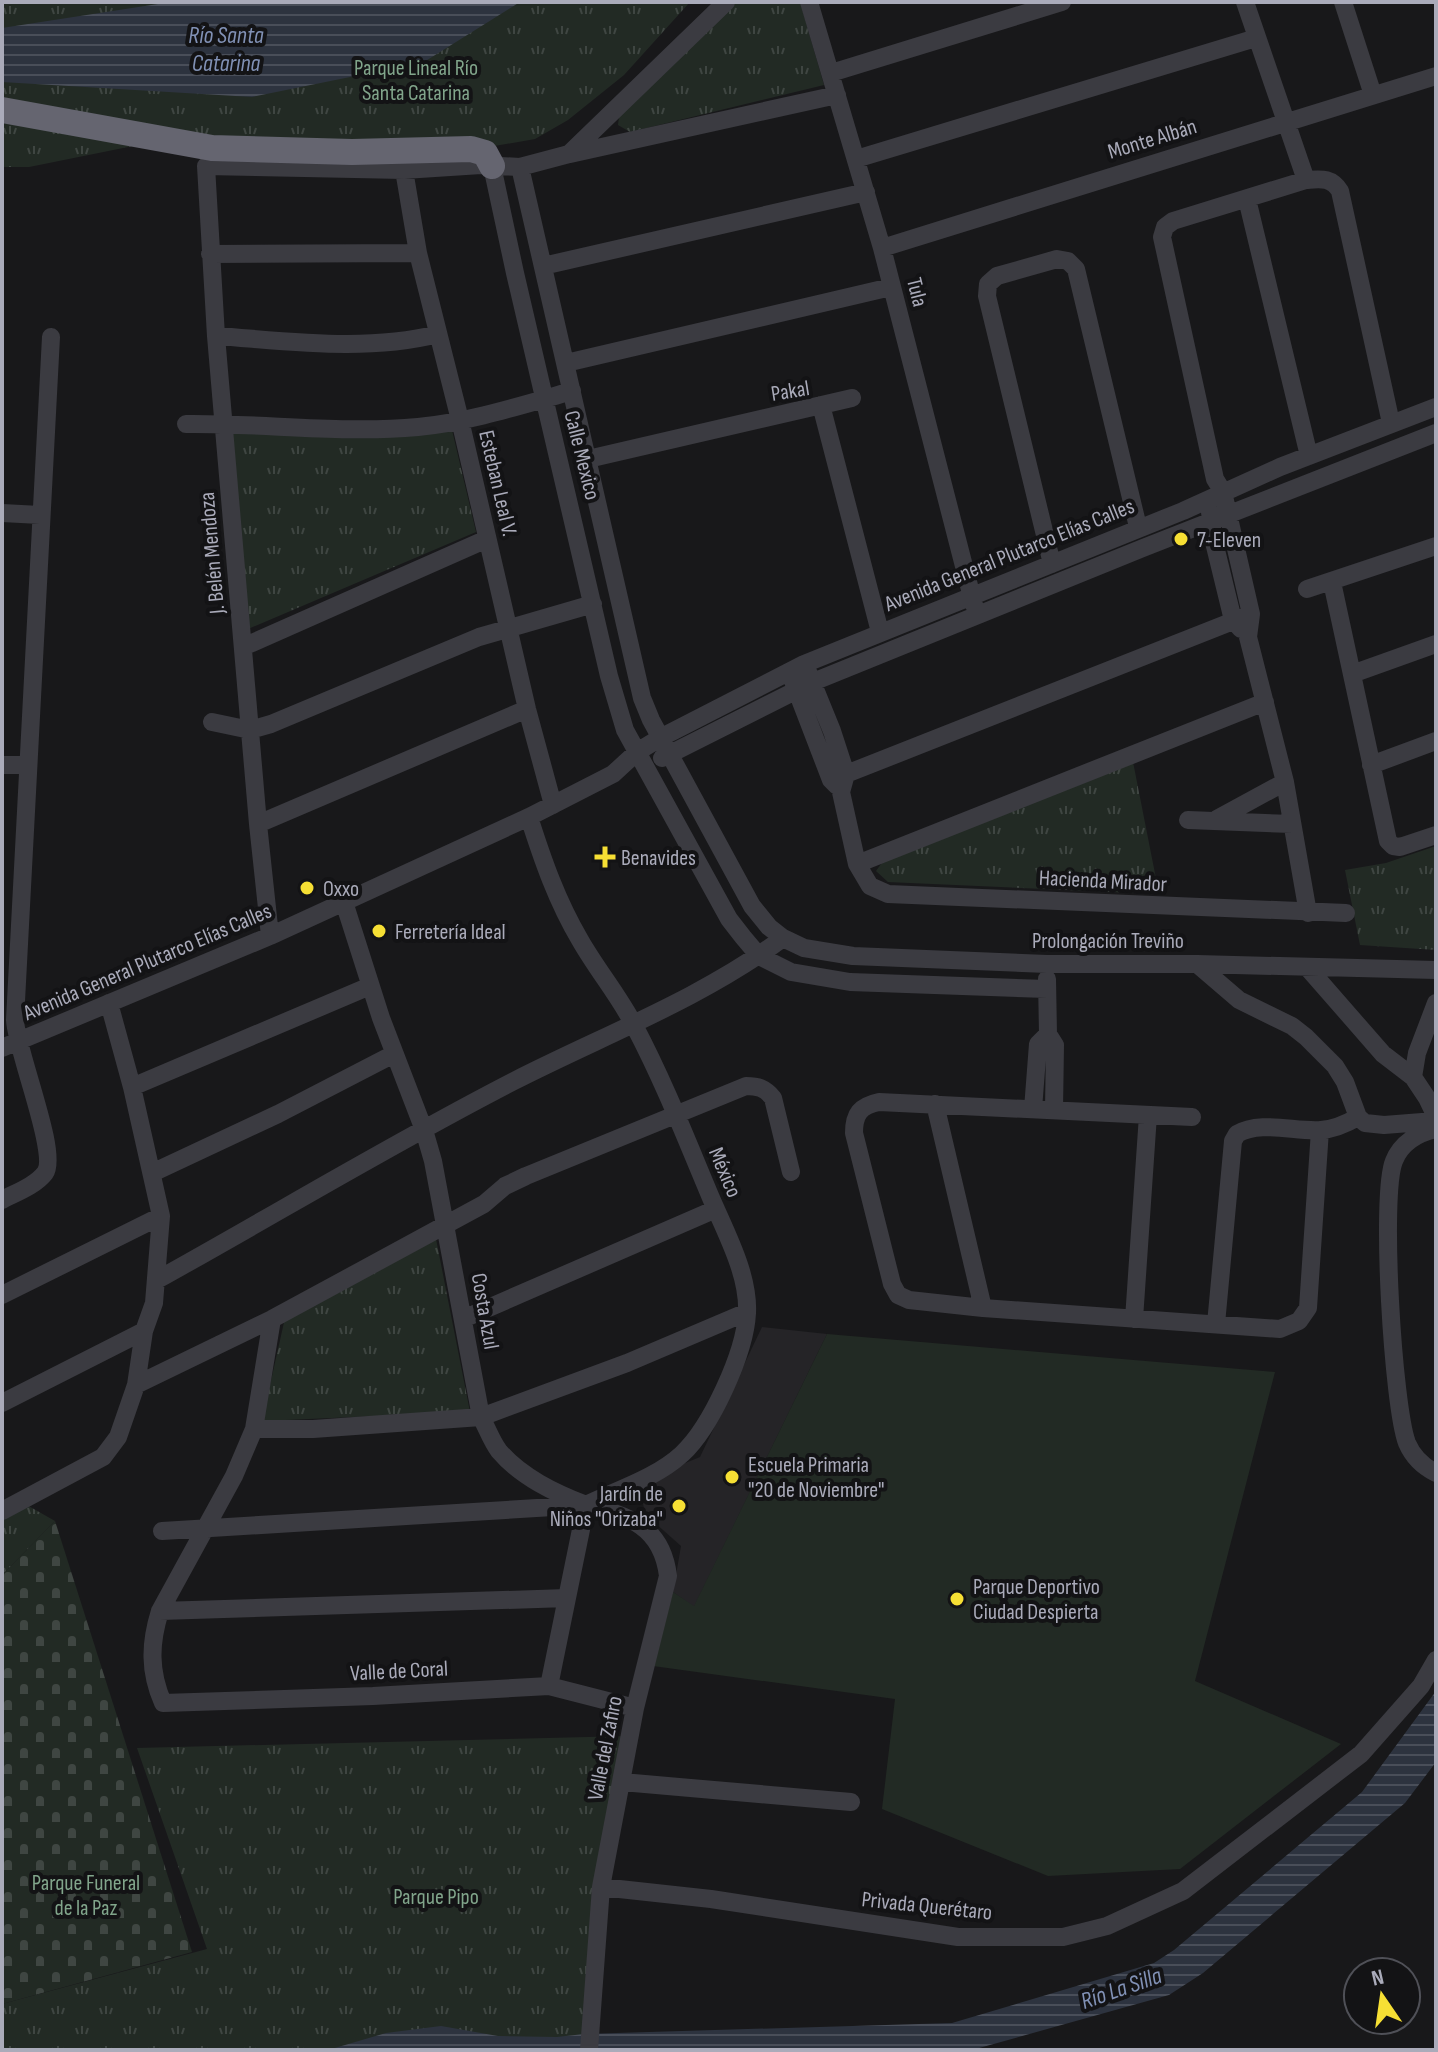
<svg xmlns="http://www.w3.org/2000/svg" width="1438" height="2052" viewBox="0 0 1438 2052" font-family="'Sofia Sans Condensed',sans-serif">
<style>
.built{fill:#252427}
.cemetery{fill:url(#cemetery-stones)}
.park{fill:url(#park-tufts)}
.garden{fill:#222a24}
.water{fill:url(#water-rules)}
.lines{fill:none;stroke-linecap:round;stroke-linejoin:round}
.minor{stroke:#3b3b41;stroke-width:18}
.highway{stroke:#656570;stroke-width:26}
.poi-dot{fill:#f6df34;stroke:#131315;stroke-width:3}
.labels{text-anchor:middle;stroke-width:8;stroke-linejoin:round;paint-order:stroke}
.park-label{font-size:22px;fill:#81a58b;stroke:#131315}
.street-label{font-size:22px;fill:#aaabba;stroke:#131315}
.poi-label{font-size:22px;fill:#aaabba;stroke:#131315;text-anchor:start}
.water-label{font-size:24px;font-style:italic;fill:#8191b5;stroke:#131315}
</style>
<defs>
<pattern id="cemetery-stones" width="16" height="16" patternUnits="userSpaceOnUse" patternTransform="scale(2)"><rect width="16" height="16" fill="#222a24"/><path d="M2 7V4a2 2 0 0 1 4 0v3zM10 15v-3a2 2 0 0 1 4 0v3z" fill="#3f4642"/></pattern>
<pattern id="park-tufts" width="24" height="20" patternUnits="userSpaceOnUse" patternTransform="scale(2)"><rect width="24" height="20" fill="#222a24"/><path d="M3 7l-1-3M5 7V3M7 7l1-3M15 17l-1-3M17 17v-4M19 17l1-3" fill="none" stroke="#3f4642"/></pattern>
<pattern id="water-rules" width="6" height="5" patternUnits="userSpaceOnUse" patternTransform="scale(2)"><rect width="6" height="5" fill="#2d333f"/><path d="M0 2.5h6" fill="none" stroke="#494e59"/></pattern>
</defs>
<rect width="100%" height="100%" fill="#18181a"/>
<!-- built -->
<path class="built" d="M762,1327L827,1334L694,1607L673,1592L681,1546L645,1514L639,1482L700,1457Z"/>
<!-- cemetery -->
<path class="cemetery" d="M55,1521L192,1952L2,2004V1575Z"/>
<!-- park -->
<path class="park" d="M2,2H690L624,75L568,120L535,139L477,149L133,146L29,167H2Z
M735,2H800L824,85L630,132L618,125L620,109Z
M451,426L476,532L248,629L230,430Z
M1133,762L1159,894L888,882L876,871L884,860Z
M1436,846V950L1360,945L1345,870L1386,863Z
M436,1239L470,1412L262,1421L285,1318Z
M25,1504L55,1521L2,1575V1516Z
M630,1736L589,2050H2V2004L207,1949L137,1748Z"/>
<!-- garden -->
<path class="garden" d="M827,1334L1275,1372L1195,1681L1341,1744L1180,1869L1048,1876L882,1809L895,1699L653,1666L673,1592L694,1606Z"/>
<!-- water -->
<path class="water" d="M171,2H520L424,62L252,97L2,82V28Z
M1436,1691V1762L1405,1803L1203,1973L1169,1995L972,2050H328L386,2033L441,2026L498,2036L557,2037L584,2034L952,2023L1154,1963L1174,1950L1362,1792Z"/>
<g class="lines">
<!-- minor -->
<path class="minor" d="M809,2L882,248L974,605
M1245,2L1306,180
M1343,2L1373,95
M831,73L1062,2
M570,154L837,95
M856,159L1256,38
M492,166L515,273L609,676L625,730L729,919L743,937L759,956L791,972L850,982L1047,989
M520,167L642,698L651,720L752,906L769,927L783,938L804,948L853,956L1047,964H1197L1436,970
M404,170L418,253L460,420L527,709L553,805
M1247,199L1309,456
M882,248L1436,76
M210,254L418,253
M543,266L866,192
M216,336C289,341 366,352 438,334
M566,363L891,287
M821,405L880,632
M186,424C263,423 341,434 418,427C469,422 522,405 572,391
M588,459L852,398
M1210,512L1214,542L1233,620L1241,629
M2,513L40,515
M1052,564L987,296L988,284L997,276L1057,259L1068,261L1076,269L1138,527
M1332,582L1388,841L1393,846L1400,847L1436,835
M1307,589L1436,546
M243,647L487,539
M808,672L832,731L846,774L841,792L857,864L870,886L888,894L1346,913
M1352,674L1436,644
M793,681L831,780L837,786
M212,722L250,730L271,724L479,637L593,604
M662,758L813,682L1143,548L1436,433
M2,765H27
M1371,765L1436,741
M831,780L1251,614
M529,817C543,861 557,901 580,940C597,970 620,997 635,1027C664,1082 687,1141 711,1198C726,1233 749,1275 747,1313C745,1353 711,1427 682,1454C656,1478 617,1490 586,1505
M1217,819L1285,782
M1188,820L1292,824
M258,824L527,709
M857,864L1265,702
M344,902L381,1018L424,1130L433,1161L481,1417C487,1428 492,1442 499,1451C521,1477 555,1493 586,1505L549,1686
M1308,913L1285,782L1248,637L1251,614L1223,492L1215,479L1162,237L1165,227L1173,221L1306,180C1321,179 1331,177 1340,191L1391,423
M270,936L258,824L216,336L206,166L404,170L481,165L520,167L569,154L726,2
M1197,964L1239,1000L1292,1026L1306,1037L1335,1066L1345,1082L1358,1117L1365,1123L1384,1125L1435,1121
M1307,967L1383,1054L1413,1077L1427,1098L1436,1117
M1047,979L1048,1034L1055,1045L1054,1109
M2,1048L270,936L529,817L613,774L637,752L660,738L804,664L1183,511L1280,467L1436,407
M1413,1077L1417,1053L1436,1003
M132,1087L370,986
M935,1104L983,1308
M1033,1109L1038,1044L1048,1034
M1192,1117L879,1102C860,1106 854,1114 854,1133L892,1284L898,1295L909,1300L983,1308L1280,1329L1299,1321L1308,1308L1320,1130
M1436,1129C1418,1133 1401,1143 1394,1161C1380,1195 1393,1406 1407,1443C1413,1457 1422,1466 1436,1473
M152,1173L278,1114L394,1054
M2,1200C15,1193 35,1186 45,1173C59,1154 16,1050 15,1020L51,337
M157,1280C276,1214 393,1143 514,1081C604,1035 701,999 783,938
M2,1295L161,1216
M272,1319L254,1429L234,1476L160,1611C150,1643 149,1671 163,1703L373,1696L549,1686L635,1708
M463,1319L716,1209
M1134,1319L1148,1115
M1216,1324L1233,1141L1237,1134C1260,1120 1295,1132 1321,1130C1335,1129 1346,1124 1358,1117
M136,1385L272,1319L484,1204L505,1186L526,1176L746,1086C758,1086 765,1088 773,1098L791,1172
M2,1403L144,1331
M254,1429H313L481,1417L627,1363L747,1312
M2,1511L103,1457L118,1437L136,1385L144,1331L154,1303L161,1216L132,1087L109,1003
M162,1531L586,1505C629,1516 662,1526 668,1576L635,1708L601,1887L589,2050
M160,1611L567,1598
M622,1782L851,1802
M601,1887L711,1899L958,1937H1063L1107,1926L1183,1891L1361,1754L1421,1686L1436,1660"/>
<!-- highway -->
<path class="highway" d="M2,110L212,148L352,152L471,149L485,153L492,166"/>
</g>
<!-- markers -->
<g class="poi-dot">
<circle cx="1181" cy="539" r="8"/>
<path d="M601 845h8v8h8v8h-8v8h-8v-8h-8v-8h8z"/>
<circle cx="307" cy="888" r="8"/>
<circle cx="379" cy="931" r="8"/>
<circle cx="732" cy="1477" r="8"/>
<circle cx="679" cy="1506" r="8"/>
<circle cx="957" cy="1599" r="8"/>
</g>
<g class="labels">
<!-- park labels -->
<g class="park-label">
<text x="416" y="75">Parque Lineal Río<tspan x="416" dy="25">Santa Catarina</tspan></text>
<text x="86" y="1890">Parque Funeral<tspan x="86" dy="25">de la Paz</tspan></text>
<text x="436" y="1904">Parque Pipo</text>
</g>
<!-- street labels -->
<g class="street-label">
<text transform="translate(1152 138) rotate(-17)" y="8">Monte Albán</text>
<text transform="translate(918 292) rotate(76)" y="8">Tula</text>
<text transform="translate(790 390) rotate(-9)" y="8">Pakal</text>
<text transform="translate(583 455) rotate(76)" y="8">Calle Mexico</text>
<text transform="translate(499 483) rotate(77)" y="8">Esteban Leal V.</text>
<text transform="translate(211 553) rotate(-95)" y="8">J. Belén Mendoza</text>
<text transform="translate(1009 554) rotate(-22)" y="8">Avenida General Plutarco Elías Calles</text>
<text transform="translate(1103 880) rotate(3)" y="8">Hacienda Mirador</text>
<text x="1108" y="948">Prolongación Treviño</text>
<text transform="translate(147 961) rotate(-23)" y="8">Avenida General Plutarco Elías Calles</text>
<text transform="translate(726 1172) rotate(67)" y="8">México</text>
<text transform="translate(486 1311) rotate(80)" y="8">Costa Azul</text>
<text transform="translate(399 1670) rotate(-3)" y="8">Valle de Coral</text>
<text transform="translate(604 1748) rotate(-79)" y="8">Valle del Zafiro</text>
<text transform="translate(927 1905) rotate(6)" y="8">Privada Querétaro</text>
</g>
<!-- poi labels -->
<g class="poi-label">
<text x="1197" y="547">7-Eleven</text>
<text x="621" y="865">Benavides</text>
<text x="323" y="896">Oxxo</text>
<text x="395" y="939">Ferretería Ideal</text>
<text x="748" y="1472">Escuela Primaria<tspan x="748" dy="25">"20 de Noviembre"</tspan></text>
<text x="663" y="1501" text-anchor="end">Jardín de<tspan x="663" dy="25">Niños "Orizaba"</tspan></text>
<text x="973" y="1594">Parque Deportivo<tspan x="973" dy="25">Ciudad Despierta</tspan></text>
</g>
<!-- water labels -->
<g class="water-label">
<text x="226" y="43">Río Santa<tspan x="226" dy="28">Catarina</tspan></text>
<text transform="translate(1121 1988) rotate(-19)" y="8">Río La Silla</text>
</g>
</g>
<!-- border -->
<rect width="1438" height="2052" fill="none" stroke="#aaabba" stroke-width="8"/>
<!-- north arrow -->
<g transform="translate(1382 1996) rotate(347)"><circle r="38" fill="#131315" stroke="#4f5057" stroke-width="2"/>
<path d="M0-6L14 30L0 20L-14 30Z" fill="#f6df34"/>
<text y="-12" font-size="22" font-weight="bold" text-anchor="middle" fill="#aaabba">N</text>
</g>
</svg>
